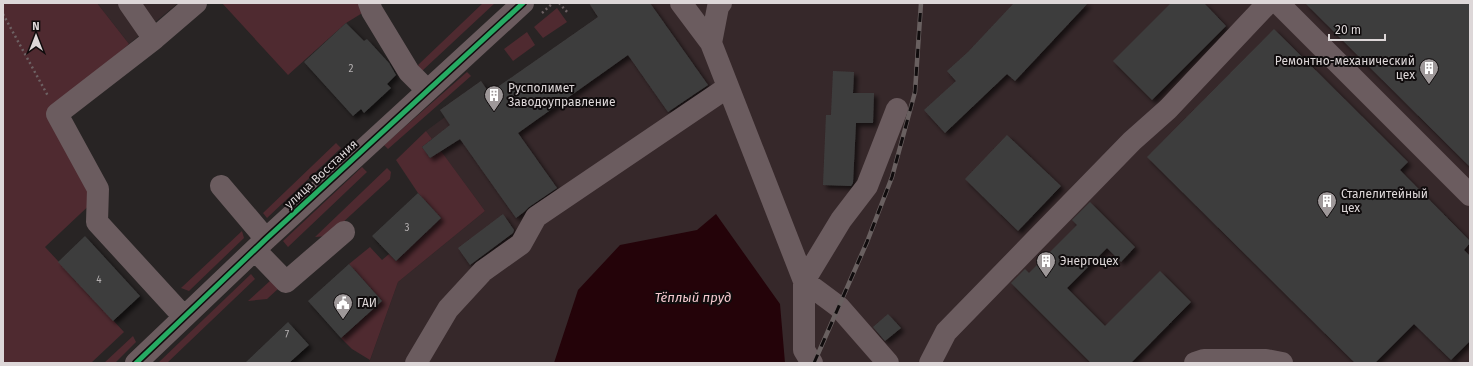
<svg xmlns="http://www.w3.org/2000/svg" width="1473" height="366" viewBox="0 0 1473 366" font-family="'Fira Sans',sans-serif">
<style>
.built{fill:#36282a}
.green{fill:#4f2a30}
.water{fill:#240309}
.building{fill:#3e3e3e;filter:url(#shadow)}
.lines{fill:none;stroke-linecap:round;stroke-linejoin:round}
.path{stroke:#6d6163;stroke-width:2.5;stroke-dasharray:2 3;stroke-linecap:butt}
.minor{stroke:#6b5c5f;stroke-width:22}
.rail-casing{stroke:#696060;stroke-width:4.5}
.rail{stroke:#100c0d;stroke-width:3;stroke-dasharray:9;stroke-linecap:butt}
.cycleway-casing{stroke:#100c0d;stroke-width:8}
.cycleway{stroke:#26ab63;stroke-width:5}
.labels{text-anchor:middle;stroke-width:4;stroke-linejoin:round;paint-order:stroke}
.number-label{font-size:10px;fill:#b5b1b2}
.poi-label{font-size:12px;fill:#ddd7d8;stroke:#100c0d;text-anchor:start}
.street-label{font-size:12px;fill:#ddd7d8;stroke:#100c0d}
.water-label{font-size:13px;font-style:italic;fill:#f5c9cf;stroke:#100c0d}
</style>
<defs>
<filter id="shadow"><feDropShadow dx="3.5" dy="3.5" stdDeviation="2" flood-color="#0009"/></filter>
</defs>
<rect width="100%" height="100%" fill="#282424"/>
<!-- built -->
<path class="built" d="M97,3H178L129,44Z
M594,3H1470V363H369L398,282L485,211L426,131L445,117L440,110L481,81L490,93L598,17L590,6Z"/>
<!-- green -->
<path class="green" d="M3,3H97L129,44L51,112L97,198L45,247L124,332L91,363H3Z
M222,3H361L364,12L346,23L288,75Z
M483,3H495L422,71L418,65Z
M557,8L567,22L543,38L534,27Z
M527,32L535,45L513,61L504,49Z
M467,72L471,76L388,149L384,145Z
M426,131L432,139L422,147L430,158L441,151L485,211L398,282L370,360L352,349L341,338L382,301L349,264L370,247L382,260L389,254L396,261L441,218L418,193L396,160Z
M336,143L341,148L267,218L263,213Z
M362,167L367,172L288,247L283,241Z
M387,168L391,172L390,179L328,236L315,237Z
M242,231L244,238L189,291L181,288Z
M251,274L255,279L167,363H158Z
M271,280L279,288L267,299L248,301Z
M133,336L136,342L115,363H104Z"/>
<!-- water -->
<path class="water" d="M716,214L780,304L785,363H554L578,290L620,245L697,230Z"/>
<!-- building -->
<path class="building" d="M589,3H650L708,85L668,112L628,55L518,133L557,188L529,207L524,212L516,218L460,139L430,158L422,147L450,125L440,110L481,81L489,93L598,17Z
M1014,3H1088L1015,81L1007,74L945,133L924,110L956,81L947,71L968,52Z
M1171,3H1204L1226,26L1152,100L1113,61Z
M1305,3H1470V167Z
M346,23L364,41L367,39L389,63L396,75L387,84L391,88L364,113L361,109L353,116L304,62Z
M1274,29L1408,162L1400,170L1470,241V243L1464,250L1470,256V341L1451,360L1414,324L1375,363H1355L1147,157Z
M833,71L854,72L853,93H874L873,123H856L853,183L851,186L823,185L826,115H831Z
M1007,135L1061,186L1018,231L965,179Z
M418,193L441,218L396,261L372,236Z
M1090,202L1135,247L1121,262L1107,248L1067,288L1105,326L1160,271L1191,302L1131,363H1091L1011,283L1025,269L1029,273L1077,225L1072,220Z
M503,214L514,230L513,233L470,265L458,248Z
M85,236L140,296L113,321L58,262Z
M349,264L382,301L341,338L308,301Z
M888,314L901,328L885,341L873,327Z
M288,322L309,345L289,363H245Z"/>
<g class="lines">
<!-- path -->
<path class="path" d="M559,3L568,13
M542,13L553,3
M3,14L48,96"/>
<!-- minor -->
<path class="minor" d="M129,3L154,39
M369,3L372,11L409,72L427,90
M681,3L711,43L804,281V350L812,363
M1278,3L1470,195
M711,43L718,7L721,3
M221,186L266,239
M255,250L286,282L344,232
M184,317L97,222L98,189L57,114L154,39L196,3
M136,363L266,239L523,3
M416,363L448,309L483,271L521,244L536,217L728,87
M888,363L839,307L804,281L841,220L867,186L897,109
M930,363L946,332L1132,141L1168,109L1268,3
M1195,363L1204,360H1266L1282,363"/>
<defs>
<path id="rail" d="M814,363L867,242L892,177L915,92L921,3"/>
</defs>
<!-- rail casing -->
<use href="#rail" class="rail-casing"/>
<!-- rail -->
<use href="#rail" class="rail"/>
<defs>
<path id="cycleway" d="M136,363L266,239L523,3"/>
</defs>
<!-- cycleway casing -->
<use href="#cycleway" class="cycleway-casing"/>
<!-- cycleway -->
<use href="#cycleway" class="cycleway"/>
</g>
<!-- icons -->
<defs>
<symbol id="building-pin" viewBox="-11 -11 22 30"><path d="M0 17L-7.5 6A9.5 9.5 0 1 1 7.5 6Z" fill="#9e9899" stroke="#100c0d"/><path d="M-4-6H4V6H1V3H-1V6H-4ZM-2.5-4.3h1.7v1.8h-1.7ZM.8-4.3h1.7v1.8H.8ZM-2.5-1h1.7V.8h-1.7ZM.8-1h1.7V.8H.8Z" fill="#fff"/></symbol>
<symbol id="civic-pin" viewBox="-11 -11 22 30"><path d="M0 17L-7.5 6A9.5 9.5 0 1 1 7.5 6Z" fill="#9e9899" stroke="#100c0d"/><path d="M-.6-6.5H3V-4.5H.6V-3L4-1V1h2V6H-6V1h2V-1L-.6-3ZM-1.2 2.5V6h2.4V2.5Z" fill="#fff"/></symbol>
</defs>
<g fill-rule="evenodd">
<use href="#building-pin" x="1418" y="57" width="22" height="30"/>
<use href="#building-pin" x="483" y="84" width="22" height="30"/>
<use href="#building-pin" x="1316" y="190" width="22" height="30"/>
<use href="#building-pin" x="1035" y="250" width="22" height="30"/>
<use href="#civic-pin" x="332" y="292" width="22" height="30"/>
</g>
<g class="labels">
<!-- number labels -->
<g class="number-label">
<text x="351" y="72">2</text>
<text x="407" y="231">3</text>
<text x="99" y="283">4</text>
<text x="287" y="338">7</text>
</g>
<!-- poi labels -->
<g class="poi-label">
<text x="1415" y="65" text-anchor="end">Ремонтно-механический<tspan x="1415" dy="14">цех</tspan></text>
<text x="508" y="92">Русполимет<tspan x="508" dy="14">Заводоуправление</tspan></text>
<text x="1341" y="198">Сталелитейный<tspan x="1341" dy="14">цех</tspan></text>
<text x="1060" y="265">Энергоцех</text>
<text x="357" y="307">ГАИ</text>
</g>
<!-- street labels -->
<g class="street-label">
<text transform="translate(321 174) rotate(-43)" y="4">улица Восстания</text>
</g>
<!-- water labels -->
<g class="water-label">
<text x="693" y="302">Тёплый пруд</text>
</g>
</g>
<!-- border -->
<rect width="1473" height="366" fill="none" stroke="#ddd7d8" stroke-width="8"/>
<!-- north arrow -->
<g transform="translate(36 36)" stroke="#100c0d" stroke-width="3" paint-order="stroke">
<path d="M0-3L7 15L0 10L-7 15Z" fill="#ddd7d8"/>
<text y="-6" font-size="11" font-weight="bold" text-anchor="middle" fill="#ddd7d8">N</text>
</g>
<!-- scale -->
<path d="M1329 34v6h56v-6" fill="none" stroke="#ddd7d8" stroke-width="2"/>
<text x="1335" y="34" font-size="12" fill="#ddd7d8" stroke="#100c0d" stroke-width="3" paint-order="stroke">20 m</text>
</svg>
